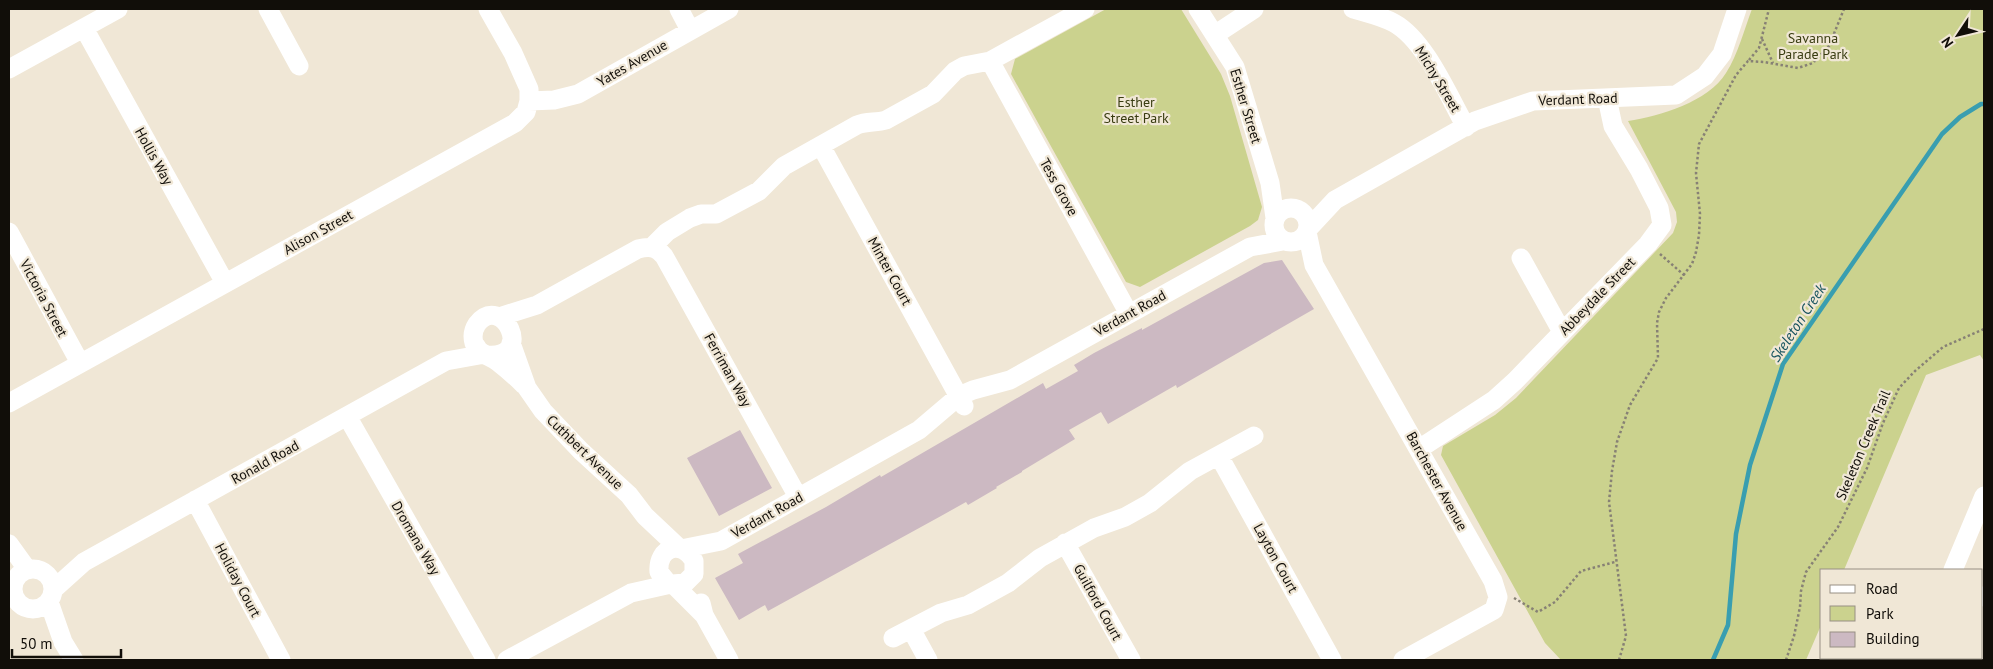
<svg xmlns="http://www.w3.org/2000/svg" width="1993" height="669" viewBox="0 0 1993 669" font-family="'PT Sans',sans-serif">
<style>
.green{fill:#cbd28e}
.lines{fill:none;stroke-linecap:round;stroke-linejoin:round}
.stream{stroke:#399eb0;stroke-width:4.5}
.building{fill:#ccb9c2}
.path{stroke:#878175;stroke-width:2.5;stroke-dasharray:2.5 2.5;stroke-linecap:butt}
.minor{stroke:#fff;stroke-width:19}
.labels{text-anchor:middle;stroke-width:4.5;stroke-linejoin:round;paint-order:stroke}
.park-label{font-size:14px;fill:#393c11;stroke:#f0e7d6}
.street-label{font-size:14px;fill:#110e09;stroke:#f0e7d6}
.water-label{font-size:15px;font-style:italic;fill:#15525d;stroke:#f0e7d6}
</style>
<rect width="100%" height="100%" fill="#f0e7d6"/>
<!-- green -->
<path class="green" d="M1106,9H1181L1221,74L1230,96L1262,207L1258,220L1250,226L1140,287L1126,282L1011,74L1015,59Z
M1752,9H1984V361L1980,355L1926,375L1844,570H1822V623L1806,660H1561L1545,643L1441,455L1443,446L1495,415L1516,398L1673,233L1677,222L1676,212L1628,121C1660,116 1708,102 1726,73C1738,54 1744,30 1752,9Z"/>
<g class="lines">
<!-- stream -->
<path class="stream" d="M1713,660L1728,625L1736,534L1750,465L1783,364L1942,134L1960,117L1981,104H1984"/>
</g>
<!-- building -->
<path class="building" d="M1282,260L1314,309L1177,388L1176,385L1108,424L1101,412L1069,430L1075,439L1022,471V472L996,487L997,488L968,505L966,502L941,516L768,611L765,605L739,620L715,578L743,563L738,554L826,507L880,475L881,477L1043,383L1046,389L1078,371L1074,365L1094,353L1142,328V330L1264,263Z
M740,430L772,488L719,516L687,458Z"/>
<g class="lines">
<!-- path -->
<path class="path" d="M1762,39L1773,63
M1749,60L1759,48L1769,9
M1660,254L1684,275
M1514,598L1538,612L1555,602L1581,571L1615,562
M1619,660L1626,636L1609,502L1612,471L1617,442L1630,405L1658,358L1657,323L1659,312L1666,298L1692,264L1696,252L1699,235L1700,214L1696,173L1699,144L1736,75L1748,61L1764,62L1798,68L1813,63L1829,46L1844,9
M1786,660L1794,636L1800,607L1801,591L1806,572L1838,527L1867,468L1883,423L1899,388L1915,371L1943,347L1984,329"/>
<!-- minor -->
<path class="minor" d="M268,9L299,66
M679,9L690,30
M1198,9L1235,67L1270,183L1275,218
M1353,9C1366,13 1381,16 1394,23C1425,40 1448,95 1466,127
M84,28L225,283
M1216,34L1254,9
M990,61L1129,314
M9,69L118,9
M529,101L554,100L578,94L729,9
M821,146L964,406
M1274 225a17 17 0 1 1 34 0a17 17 0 1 1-34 0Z
M1308,229L1335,200L1475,121L1533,101L1676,95L1705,76L1722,54L1737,9
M9,232L80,363
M1307,232L1314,265L1493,581L1498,597L1494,610L1403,660
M652,247L667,232L690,218L701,214H716L759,191L784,166L857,125C867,121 876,123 886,120L933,94L955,71L964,66L990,61L1085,9
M1521,258L1562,332
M499,317L537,305L638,249C650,246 656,247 664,256L798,497
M511,343L527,388L543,411L581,451L629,495L645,516L679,548
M487,355C536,359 502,292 477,324C473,330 472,336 474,343C476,346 478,350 481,352C486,356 493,358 498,362C507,369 516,377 524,385
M9,403L515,123L526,112L529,101V89L513,53L488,9
M347,416L486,660
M1419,449L1494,400L1515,381L1648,244L1662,225L1659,208L1639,169L1613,126L1607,98
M1219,456L1332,660
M195,500L281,660
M1065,543L1131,660
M9,544L27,569
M681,549L721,541L919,430L959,396L973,390L1010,380L1250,247L1283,241
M13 589a20 20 0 1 1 40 0a20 20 0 1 1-40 0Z
M1953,570L1984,496
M673,584L685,583L694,574V561C682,539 657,547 659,572L667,582L676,587L704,615
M54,589L84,562L446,361L485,354
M1982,596L1984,597
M49,602L63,642L74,660
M701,603L704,615L729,660
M911,629L928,660
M893,638L941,613L968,605L1008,583L1040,558L1094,528L1125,517L1150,503L1190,471L1254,436
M507,660L631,593L671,584
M1916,660L1917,658"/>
</g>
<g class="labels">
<!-- park labels -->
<g class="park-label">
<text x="1813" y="43">Savanna<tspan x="1813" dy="16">Parade Park</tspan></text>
<text x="1136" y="107">Esther<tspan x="1136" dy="16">Street Park</tspan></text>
</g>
<!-- street labels -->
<g class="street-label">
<text transform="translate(632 63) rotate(-30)" y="5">Yates Avenue</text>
<text transform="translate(1438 79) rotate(59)" y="5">Michy Street</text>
<text transform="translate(1578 99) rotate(-2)" y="5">Verdant Road</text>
<text transform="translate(1246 106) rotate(73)" y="5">Esther Street</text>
<text transform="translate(154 156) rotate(61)" y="5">Hollis Way</text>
<text transform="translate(1059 187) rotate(61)" y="5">Tess Grove</text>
<text transform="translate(318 232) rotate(-29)" y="5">Alison Street</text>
<text transform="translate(890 271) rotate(61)" y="5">Minter Court</text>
<text transform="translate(1597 296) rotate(-46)" y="5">Abbeydale Street</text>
<text transform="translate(44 298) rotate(62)" y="5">Victoria Street</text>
<text transform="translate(1130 313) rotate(-29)" y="5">Verdant Road</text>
<text transform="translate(728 370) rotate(61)" y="5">Ferriman Way</text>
<text transform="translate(1863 445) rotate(-67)" y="5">Skeleton Creek Trail</text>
<text transform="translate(585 452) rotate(44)" y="5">Cuthbert Avenue</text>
<text transform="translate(265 462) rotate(-29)" y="5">Ronald Road</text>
<text transform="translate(1437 481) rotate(61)" y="5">Barchester Avenue</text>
<text transform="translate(767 515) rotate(-29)" y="5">Verdant Road</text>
<text transform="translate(416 538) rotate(60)" y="5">Dromana Way</text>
<text transform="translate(1276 558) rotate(61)" y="5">Layton Court</text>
<text transform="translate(238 580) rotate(62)" y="5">Holiday Court</text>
<text transform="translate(1098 602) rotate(61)" y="5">Guilford Court</text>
</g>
<!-- water labels -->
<g class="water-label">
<text transform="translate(1798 323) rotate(-57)" y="5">Skeleton Creek</text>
</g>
</g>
<!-- border -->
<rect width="1993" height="669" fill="none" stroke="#110e09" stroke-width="20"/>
<!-- legend -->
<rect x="1820" y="569" width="162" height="90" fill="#f0e7d6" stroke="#979084"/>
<rect x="1830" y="585" width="25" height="8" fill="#ffffff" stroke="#979084"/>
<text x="1866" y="594" font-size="15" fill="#110e09">Road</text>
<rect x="1830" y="606" width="25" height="15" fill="#cbd28e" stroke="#979084"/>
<text x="1866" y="619" font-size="15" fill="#110e09">Park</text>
<rect x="1830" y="632" width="25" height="15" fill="#ccb9c2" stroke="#979084"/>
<text x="1866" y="644" font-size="15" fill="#110e09">Building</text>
<!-- north arrow -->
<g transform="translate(1958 35) rotate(235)" stroke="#f0e7d6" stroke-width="4" paint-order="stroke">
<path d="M0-4L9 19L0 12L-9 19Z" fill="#110e09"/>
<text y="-8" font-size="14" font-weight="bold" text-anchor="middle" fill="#110e09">N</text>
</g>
<!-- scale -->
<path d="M12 649v8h109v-8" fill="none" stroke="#110e09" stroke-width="2.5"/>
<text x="20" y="649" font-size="15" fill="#110e09" stroke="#f0e7d6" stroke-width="4" paint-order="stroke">50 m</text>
</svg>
